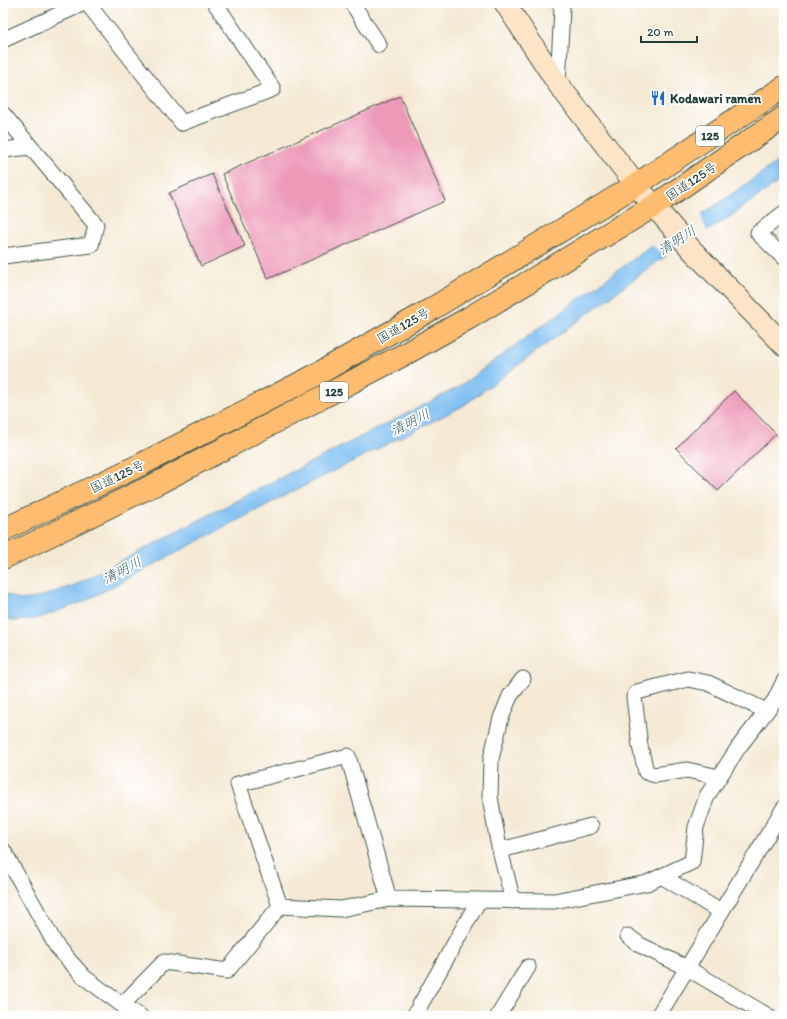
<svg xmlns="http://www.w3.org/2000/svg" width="787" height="1019" viewBox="0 0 787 1019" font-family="Itim,'Klee One',sans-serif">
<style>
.water{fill:#7bbef1;stroke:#4d7e92}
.pier{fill:#f5e9d4}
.building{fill:#ed9ab9}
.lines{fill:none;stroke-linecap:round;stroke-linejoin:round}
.street-casing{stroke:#3f574c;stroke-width:17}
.secondary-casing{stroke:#3f574c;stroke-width:23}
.highway-casing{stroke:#3f574c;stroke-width:24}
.street{stroke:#fff;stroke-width:15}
.secondary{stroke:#fee4c6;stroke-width:21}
.highway{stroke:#fdbc70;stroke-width:22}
.labels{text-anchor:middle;stroke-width:3.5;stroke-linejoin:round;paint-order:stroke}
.shield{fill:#fff;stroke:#627771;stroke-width:1}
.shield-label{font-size:12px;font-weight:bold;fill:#1f3d34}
.poi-label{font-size:13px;font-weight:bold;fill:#1f3d34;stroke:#fff;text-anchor:start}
.street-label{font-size:13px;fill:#1f3d34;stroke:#fff}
.water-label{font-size:14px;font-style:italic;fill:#3b646d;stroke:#fff}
</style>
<rect width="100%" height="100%" fill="#fff"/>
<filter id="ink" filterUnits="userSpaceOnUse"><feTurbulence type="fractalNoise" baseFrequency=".025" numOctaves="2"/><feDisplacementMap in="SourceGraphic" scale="8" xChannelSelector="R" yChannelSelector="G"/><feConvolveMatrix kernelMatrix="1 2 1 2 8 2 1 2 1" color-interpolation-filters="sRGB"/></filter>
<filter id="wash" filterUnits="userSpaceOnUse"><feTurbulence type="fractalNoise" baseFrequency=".012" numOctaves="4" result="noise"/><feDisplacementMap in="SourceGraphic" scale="16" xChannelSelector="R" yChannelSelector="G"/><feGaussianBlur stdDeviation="0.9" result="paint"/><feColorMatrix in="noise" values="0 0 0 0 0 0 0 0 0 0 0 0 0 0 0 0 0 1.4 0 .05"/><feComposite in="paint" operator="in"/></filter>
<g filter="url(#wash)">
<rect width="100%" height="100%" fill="#f5e9d4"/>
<!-- water -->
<path class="water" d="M784,157V178L728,218L660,260L463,406L280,498L83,602L36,619L13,621L3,616V593L20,600L36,598L75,585L272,482L457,388L650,247L718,204Z"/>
<!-- pier -->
<path class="pier" d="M702,212V220L708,233L668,257L655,247L649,245Z"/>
<g id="blocks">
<!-- building -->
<path class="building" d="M400,96L445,201L268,279L222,174Z
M212,174L245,246L201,266L169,193Z
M734,391L776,434L718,491L676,448Z"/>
</g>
</g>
<g filter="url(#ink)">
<use href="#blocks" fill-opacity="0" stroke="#3f574c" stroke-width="1"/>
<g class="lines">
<defs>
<path id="street" d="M87,3L182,123L273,89L215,3
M352,3L379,45
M3,40L84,3
M558,84L562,8L559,3
M3,114L96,225L91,245L3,256
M3,150L30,147
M784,213L758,233L784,258
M719,777L687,770L655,775L646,772L640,746L634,697L637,692L688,679L708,683L766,711
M3,850L57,947L84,977L122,1005L140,1016
M501,850L591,826
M513,901L498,842L490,797L491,759L501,718L510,696L523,679
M280,906L238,784L348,756L389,899
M721,912L784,808
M628,936L640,945L687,968L768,1016
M122,1005L164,962L227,971L280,906L341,909L389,899L554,901L647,883L692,862L696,827L707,796L738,748L775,700L784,681
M414,1016L479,900
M498,1016L528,967
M658,1016L721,912L663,877"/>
<path id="secondary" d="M505,3L558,84L636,185L691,249L784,345"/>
<path id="highway" d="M3,530L142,464L314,376L430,310L636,185L784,87
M3,558L160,482L405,354L469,318L654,206L784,117"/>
</defs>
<!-- street casing -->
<use href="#street" class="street-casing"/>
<!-- secondary casing -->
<use href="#secondary" class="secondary-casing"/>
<!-- highway casing -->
<use href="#highway" class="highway-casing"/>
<!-- street -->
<use href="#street" class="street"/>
<!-- secondary -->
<use href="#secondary" class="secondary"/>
<!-- highway -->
<use href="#highway" class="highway"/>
</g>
</g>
<!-- icons -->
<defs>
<symbol id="restaurant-bare" viewBox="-9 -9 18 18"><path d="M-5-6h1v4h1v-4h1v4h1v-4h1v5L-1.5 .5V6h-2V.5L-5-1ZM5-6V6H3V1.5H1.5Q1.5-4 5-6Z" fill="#1f6fb2" stroke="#fff" stroke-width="2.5" paint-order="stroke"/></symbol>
</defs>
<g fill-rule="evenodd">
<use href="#restaurant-bare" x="647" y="87" width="22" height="22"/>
</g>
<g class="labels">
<!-- shield labels -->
<g class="shield">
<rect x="696" y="126" width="28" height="20" rx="3"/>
<rect x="320" y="382" width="28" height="20" rx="3"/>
</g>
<g class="shield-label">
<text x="710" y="140">125</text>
<text x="334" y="396">125</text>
</g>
<!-- poi labels -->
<g class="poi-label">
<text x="670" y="103">Kodawari ramen</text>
</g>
<!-- street labels -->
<g class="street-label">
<text transform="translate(691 181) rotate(-34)" y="5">国道125号</text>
<text transform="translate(403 325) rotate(-30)" y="5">国道125号</text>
<text transform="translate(117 476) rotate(-26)" y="5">国道125号</text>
</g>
<!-- water labels -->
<g class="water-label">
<text transform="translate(677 240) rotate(-33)" y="5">清明川</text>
<text transform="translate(410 422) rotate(-27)" y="5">清明川</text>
<text transform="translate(122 570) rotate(-28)" y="5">清明川</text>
</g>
</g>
<!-- margin -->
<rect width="787" height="1019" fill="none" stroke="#fff" stroke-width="16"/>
<!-- scale -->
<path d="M641 36v6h56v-6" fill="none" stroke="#1f3d34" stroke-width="2"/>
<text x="647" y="36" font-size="12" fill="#1f3d34" stroke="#ffffff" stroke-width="3" paint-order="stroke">20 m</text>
</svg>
